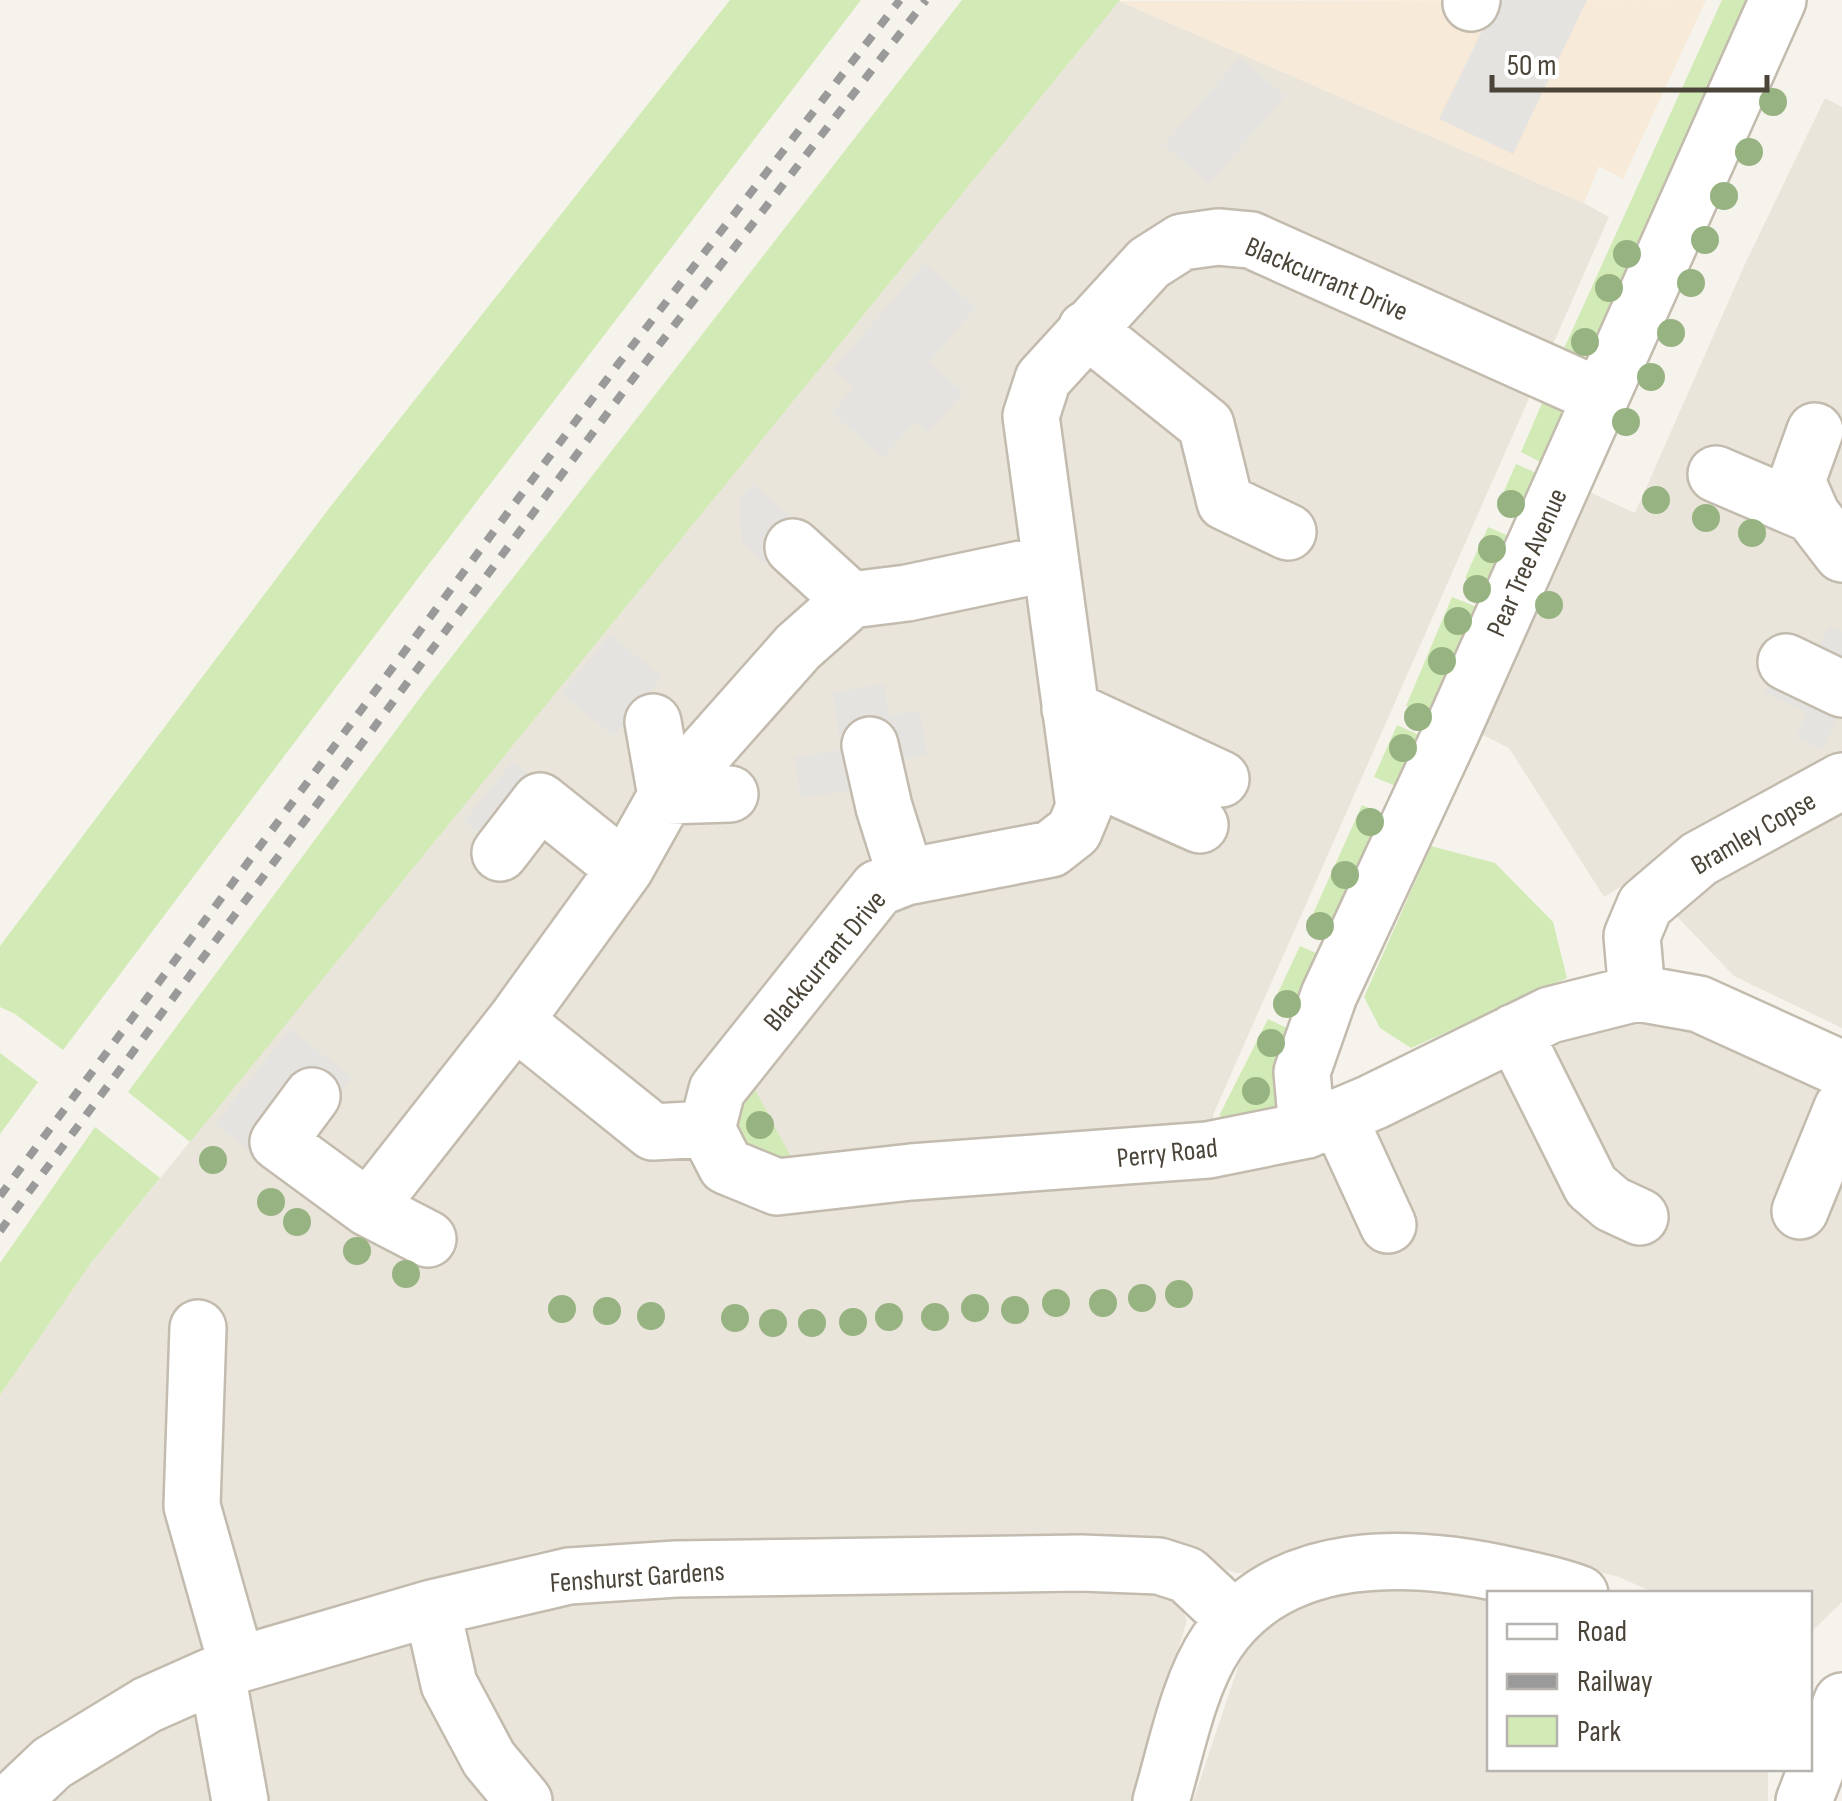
<svg xmlns="http://www.w3.org/2000/svg" width="1842" height="1801" viewBox="0 0 1842 1801" font-family="'Sofia Sans Condensed',sans-serif">
<style>
.residential{fill:#eae5da}
.commercial{fill:#f7ead8}
.green{fill:#d2eab5}
.parking{fill:#e5e3e0}
.lines{fill:none;stroke-linecap:round;stroke-linejoin:round}
.minor-casing{stroke:#c2bbae;stroke-width:60}
.minor{stroke:#fff;stroke-width:55}
.rail{stroke:#9a9a9a;stroke-width:8;stroke-dasharray:12 12;stroke-linecap:butt}
.tree{fill:#97b381}
.labels{text-anchor:middle;stroke-width:9;stroke-linejoin:round;paint-order:stroke}
.street-label{font-size:28px;fill:#4b4439;stroke:#fff}
</style>
<rect width="100%" height="100%" fill="#f6f3ec"/>
<!-- residential -->
<path class="residential" d="M1119,1L1584,203L1609,217L1213,1115L1216,1167L1629,1015L1693,1025L1842,1091V1602L1810,1633V1594L1655,1593L1619,1577L1493,1544L1367,1534L1310,1545L1249,1573H1236L1225,1569L1203,1549L1175,1540L1131,1537L605,1543L540,1551L286,1626L0,1776V1395L91,1263Z
M1825,98L1842,107V1028L1734,976L1638,876L1604,897L1509,748L1475,731L1583,489L1635,513L1745,264Z
M1355,1585L1489,1594L1490,1768L1768,1769V1801H1193L1242,1655L1268,1623L1307,1598Z
M622,1592L1149,1594L1166,1597L1181,1607L1187,1620L1133,1801H49L83,1774L192,1711L375,1654L565,1601Z"/>
<!-- commercial -->
<path class="commercial" d="M1706,0L1623,179L1599,166L1584,203L1119,1Z"/>
<!-- green -->
<path class="green" d="M730,0H861L422,573L63,1050L15,1014L0,1007V946L327,511Z
M962,0H1120L190,1142L128,1092L425,691Z
M1722,0H1755L1590,355H1561Z
M1549,387L1567,411L1546,465L1521,452Z
M1516,464L1543,476L1523,519L1497,507Z
M1488,527L1513,538L1490,589L1465,578Z
M1452,597L1482,609L1436,718L1406,706Z
M1397,725L1426,738L1403,789L1374,777Z
M1362,805L1390,817L1340,928L1312,916Z
M1431,846L1495,863L1553,922L1567,978L1411,1048L1380,1028L1364,997Z
M1300,946L1325,957L1300,1008L1276,997Z
M1268,1019L1291,1030L1276,1060L1283,1094L1280,1105L1260,1121L1221,1125L1220,1114Z
M0,1053L38,1082L0,1134Z
M753,1086L792,1159L783,1164L744,1146L730,1116Z
M95,1127L160,1178L91,1263L0,1395V1263Z"/>
<!-- parking -->
<path class="parking" d="M1497,0H1587L1513,154L1439,119Z
M1240,57L1285,96L1209,184L1164,145Z
M925,263L976,307L929,362L964,392L928,433L915,422L883,458L832,413L854,387L833,369Z
M753,484L799,524L765,564L742,542L739,500Z
M1829,626L1842,632V708L1822,750L1796,737L1807,712L1764,692L1787,644L1815,657Z
M610,634L662,677L614,736L561,694Z
M884,684L889,715L920,711L927,755L893,761L896,784L800,798L795,757L841,750L833,692Z
M513,761L565,803L517,863L464,821Z
M290,1029L352,1077L277,1173L215,1124Z"/>
<g class="lines">
<defs>
<path id="minor" d="M1471,3L1472,0
M1086,329L1206,425L1225,502L1288,532
M1716,474L1812,515L1842,554
M1812,515L1797,481L1815,431
M793,547L851,600
M1786,662L1842,689
M1070,709L1221,779
M653,722L666,796L730,794
M870,745L884,807L906,877
M1079,771L1200,825
M500,853L540,801L625,869
M1637,993L1632,936L1645,905L1699,859L1842,781
M515,1021L653,1132L707,1129
M1514,1032L1591,1186L1612,1204L1640,1217
M312,1096L278,1142L368,1208L428,1239
M1338,1116L1388,1225
M707,1129L717,1090L878,888L906,877L1051,849L1074,831L1084,807L1031,416L1043,379L1149,263L1182,242L1218,237L1251,240L1599,396
M707,1129L726,1166L777,1187L911,1172L1208,1150L1307,1130L1373,1102L1550,1015L1637,993L1699,1004L1842,1069
M1307,1130L1302,1072L1329,995L1451,733L1778,0
M368,1208L515,1021L625,869L666,796L798,647L851,600L907,593L1050,563
M1800,1211L1842,1108
M198,1328L192,1506L237,1665
M432,1608L449,1684L489,1759L524,1801
M217,1674L240,1801
M12,1801L52,1763L147,1705L237,1665L432,1608L569,1576L676,1569L1081,1563L1159,1566L1187,1575L1234,1619
M1161,1801C1176,1751 1188,1685 1217,1642C1282,1546 1413,1553 1513,1576C1535,1581 1558,1585 1580,1594
M1804,1801L1842,1701"/>
</defs>
<!-- minor casing -->
<use href="#minor" class="minor-casing"/>
<!-- minor -->
<use href="#minor" class="minor"/>
<!-- rail -->
<path class="rail" d="M0,1196L619,363L900,0
M0,1231L635,376L926,0"/>
</g>
<!-- trees -->
<g class="tree">
<circle cx="1773" cy="102" r="14"/>
<circle cx="1749" cy="152" r="14"/>
<circle cx="1724" cy="196" r="14"/>
<circle cx="1705" cy="240" r="14"/>
<circle cx="1627" cy="254" r="14"/>
<circle cx="1691" cy="283" r="14"/>
<circle cx="1609" cy="288" r="14"/>
<circle cx="1671" cy="333" r="14"/>
<circle cx="1585" cy="342" r="14"/>
<circle cx="1651" cy="377" r="14"/>
<circle cx="1626" cy="422" r="14"/>
<circle cx="1656" cy="500" r="14"/>
<circle cx="1511" cy="504" r="14"/>
<circle cx="1706" cy="518" r="14"/>
<circle cx="1752" cy="533" r="14"/>
<circle cx="1492" cy="549" r="14"/>
<circle cx="1477" cy="589" r="14"/>
<circle cx="1549" cy="605" r="14"/>
<circle cx="1458" cy="621" r="14"/>
<circle cx="1442" cy="661" r="14"/>
<circle cx="1418" cy="717" r="14"/>
<circle cx="1403" cy="748" r="14"/>
<circle cx="1370" cy="822" r="14"/>
<circle cx="1345" cy="875" r="14"/>
<circle cx="1320" cy="926" r="14"/>
<circle cx="1287" cy="1004" r="14"/>
<circle cx="1271" cy="1043" r="14"/>
<circle cx="1256" cy="1091" r="14"/>
<circle cx="760" cy="1125" r="14"/>
<circle cx="213" cy="1160" r="14"/>
<circle cx="271" cy="1202" r="14"/>
<circle cx="297" cy="1222" r="14"/>
<circle cx="357" cy="1251" r="14"/>
<circle cx="406" cy="1274" r="14"/>
<circle cx="1179" cy="1294" r="14"/>
<circle cx="1142" cy="1298" r="14"/>
<circle cx="1056" cy="1303" r="14"/>
<circle cx="1103" cy="1303" r="14"/>
<circle cx="975" cy="1308" r="14"/>
<circle cx="562" cy="1309" r="14"/>
<circle cx="1015" cy="1310" r="14"/>
<circle cx="607" cy="1311" r="14"/>
<circle cx="651" cy="1316" r="14"/>
<circle cx="889" cy="1317" r="14"/>
<circle cx="935" cy="1317" r="14"/>
<circle cx="735" cy="1318" r="14"/>
<circle cx="853" cy="1322" r="14"/>
<circle cx="773" cy="1323" r="14"/>
<circle cx="812" cy="1323" r="14"/>
</g>
<g class="labels">
<!-- street labels -->
<g class="street-label">
<text transform="translate(1327 278) rotate(23)" y="10">Blackcurrant Drive</text>
<text transform="translate(1526 562) rotate(-66)" y="10">Pear Tree Avenue</text>
<text transform="translate(1753 832) rotate(-30)" y="10">Bramley Copse</text>
<text transform="translate(824 960) rotate(-50)" y="10">Blackcurrant Drive</text>
<text transform="translate(1167 1152) rotate(-6)" y="10">Perry Road</text>
<text transform="translate(637 1576) rotate(-4)" y="10">Fenshurst Gardens</text>
</g>
</g>
<!-- legend -->
<rect x="1487" y="1591" width="325" height="180" fill="#ffffff" stroke="#b7b4b0" stroke-width="2.5"/>
<rect x="1507" y="1624" width="50" height="15" fill="#ffffff" stroke="#b7b4b0" stroke-width="2.5"/>
<text x="1577" y="1641" font-size="30" fill="#4b4439">Road</text>
<rect x="1507" y="1674" width="50" height="15" fill="#9a9a9a" stroke="#b7b4b0" stroke-width="2.5"/>
<text x="1577" y="1691" font-size="30" fill="#4b4439">Railway</text>
<rect x="1507" y="1716" width="50" height="30" fill="#d2eab5" stroke="#b7b4b0" stroke-width="2.5"/>
<text x="1577" y="1741" font-size="30" fill="#4b4439">Park</text>
<!-- scale -->
<path d="M1492 75v15h275v-15" fill="none" stroke="#4b4439" stroke-width="5"/>
<text x="1507" y="75" font-size="30" fill="#4b4439" stroke="#ffffff" stroke-width="8" paint-order="stroke">50 m</text>
</svg>
